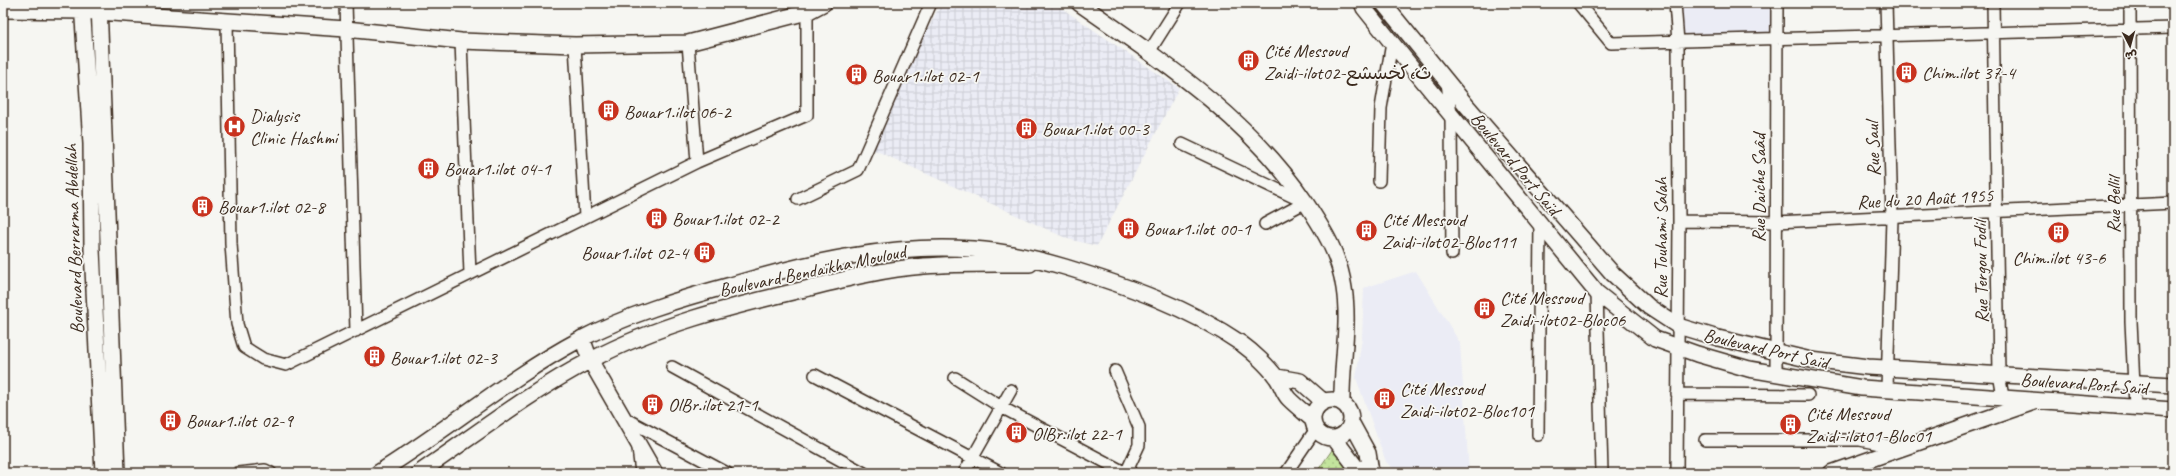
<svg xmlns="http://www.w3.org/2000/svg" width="2176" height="476" viewBox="0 0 2176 476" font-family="Caveat,'Playpen Sans Arabic',sans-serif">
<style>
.built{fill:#ebecf5}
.industrial{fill:url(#industrial-grid)}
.garden{fill:url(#garden-dots);stroke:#7f875e}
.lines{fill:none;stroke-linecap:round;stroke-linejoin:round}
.street-casing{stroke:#3b2a1e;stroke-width:14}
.secondary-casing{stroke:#3b2a1e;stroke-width:18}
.street{stroke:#f6f6f2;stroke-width:11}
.secondary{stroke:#f6f6f2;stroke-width:15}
.labels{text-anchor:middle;stroke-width:3.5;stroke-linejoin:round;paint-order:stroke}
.poi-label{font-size:19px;fill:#3b2a1e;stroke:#f6f6f2;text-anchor:start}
.street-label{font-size:19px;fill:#3b2a1e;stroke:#f6f6f2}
</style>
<defs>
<pattern id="industrial-grid" width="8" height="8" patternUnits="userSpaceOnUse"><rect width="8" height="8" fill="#ebecf5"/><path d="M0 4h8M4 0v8" fill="none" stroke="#cacbd2"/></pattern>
<pattern id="garden-dots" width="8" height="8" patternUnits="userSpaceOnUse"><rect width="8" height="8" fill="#c3e49d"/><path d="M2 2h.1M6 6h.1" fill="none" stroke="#a8c487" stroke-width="1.8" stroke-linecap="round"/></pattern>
</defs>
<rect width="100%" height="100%" fill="#f6f6f2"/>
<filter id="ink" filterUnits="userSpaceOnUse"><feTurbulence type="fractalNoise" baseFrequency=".025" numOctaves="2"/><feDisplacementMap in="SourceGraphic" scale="8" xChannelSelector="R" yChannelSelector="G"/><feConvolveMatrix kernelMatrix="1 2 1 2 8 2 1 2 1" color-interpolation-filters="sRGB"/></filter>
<g filter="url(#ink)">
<!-- built -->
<path class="built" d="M1682,3H1773V35L1682,38Z
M1416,271L1460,343L1469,473H1398L1386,462L1356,378L1362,338L1364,288Z"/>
<!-- industrial -->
<path class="industrial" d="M941,3H1054L1179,88L1097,246L1068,239L868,147Z"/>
<!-- garden -->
<path class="garden" d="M1332,450L1355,473H1316Z"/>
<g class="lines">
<defs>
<path id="street" d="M346,3L356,331
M1578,3L1611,43L2173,28
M1675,3L1678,42L1679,221L1677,473
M1886,3L1892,218L1887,389
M1993,3L1999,374L2003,397
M2130,3L2131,321L2135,407
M227,21L231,244L237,324L244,347L263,359L286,365L697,162L807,115V12
M461,41L470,274
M688,43L697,162
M575,45L585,217
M1149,52L1180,3
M1447,82L1451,115L1452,254
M1182,144L1304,202
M1379,181L1381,108L1392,43
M798,199L858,170L931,3
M1679,221L1776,222L2173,203
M1265,224L1306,202
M1597,293L1602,473
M672,367L864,473
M1115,371L1139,427V445L1126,473
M1776,374L1777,3
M815,375L1001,473
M955,378L1001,407L1126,473
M1677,394L1808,395
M624,418L727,473
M1538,435L1540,223
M1705,440H1860L1900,448
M638,448L641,473
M238,473L265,470L271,473
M964,473L1011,390
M1286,473L1316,429"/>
<path id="secondary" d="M82,3L91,144L92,249L103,473
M1079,3C1162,61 1249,118 1306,203C1325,232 1339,254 1344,288C1350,326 1341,365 1342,403
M1362,3L1364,8L1392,43L1597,293L1655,339L1697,354L1749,369L1862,388L2173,410
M1383,3L1467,106L1613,274L1649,307L1678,326L1718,338L1811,360L1868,367L2173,385
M99,4L117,473
M3,10L83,11L346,29L461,41L575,45L688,43L807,12L824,3
M582,338L590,360L655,473
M1277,377L1300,381L1324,402
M1313 419a19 19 0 1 1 38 0a19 19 0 1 1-38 0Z
M1351,422L1368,453L1371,472
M1334,438L1356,467L1372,473
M378,473C446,431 508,378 579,340C627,315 679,299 731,285C808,262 892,243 973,249C1004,251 1035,258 1065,267C1127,286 1188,307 1242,344C1253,352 1268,366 1276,377C1281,383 1283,393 1289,399C1296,406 1305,413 1313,420
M419,473C475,435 531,391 591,360C657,325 729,307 801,290C841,280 883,269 924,266C960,263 995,264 1030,264
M1831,473L2034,402"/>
</defs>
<!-- street casing -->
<use href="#street" class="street-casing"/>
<!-- secondary casing -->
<use href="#secondary" class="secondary-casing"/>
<!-- street -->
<use href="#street" class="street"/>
<!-- secondary -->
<use href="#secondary" class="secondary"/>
</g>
</g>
<!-- icons -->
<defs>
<symbol id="building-disc" viewBox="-11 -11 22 22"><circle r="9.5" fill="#c8321e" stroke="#f6f6f2"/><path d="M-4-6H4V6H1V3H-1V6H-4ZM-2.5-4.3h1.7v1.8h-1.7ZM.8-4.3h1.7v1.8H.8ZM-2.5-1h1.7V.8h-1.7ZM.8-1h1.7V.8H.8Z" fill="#fff"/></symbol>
<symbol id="hospital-disc" viewBox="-11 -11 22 22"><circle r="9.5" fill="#c8321e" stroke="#f6f6f2"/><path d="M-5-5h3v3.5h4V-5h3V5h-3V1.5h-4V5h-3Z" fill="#fff"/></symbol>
</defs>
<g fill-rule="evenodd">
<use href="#building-disc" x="1236" y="48" width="25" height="25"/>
<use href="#building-disc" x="1894" y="60" width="25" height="25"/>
<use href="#building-disc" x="844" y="62" width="25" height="25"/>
<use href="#building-disc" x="596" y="98" width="25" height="25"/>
<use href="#hospital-disc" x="222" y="114" width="25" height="25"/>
<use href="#building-disc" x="1014" y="116" width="25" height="25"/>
<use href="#building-disc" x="416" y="156" width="25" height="25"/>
<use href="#building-disc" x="190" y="194" width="25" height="25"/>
<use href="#building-disc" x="644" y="206" width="25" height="25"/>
<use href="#building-disc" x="1116" y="216" width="25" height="25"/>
<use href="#building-disc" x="1354" y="218" width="25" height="25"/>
<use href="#building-disc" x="2046" y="220" width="25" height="25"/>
<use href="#building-disc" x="692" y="240" width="25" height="25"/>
<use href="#building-disc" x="1472" y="296" width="25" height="25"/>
<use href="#building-disc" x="362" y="344" width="25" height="25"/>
<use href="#building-disc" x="1372" y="386" width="25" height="25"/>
<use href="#building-disc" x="640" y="392" width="25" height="25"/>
<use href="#building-disc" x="158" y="408" width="25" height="25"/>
<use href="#building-disc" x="1778" y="412" width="25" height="25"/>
<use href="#building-disc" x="1004" y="420" width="25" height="25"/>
</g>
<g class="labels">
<!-- poi labels -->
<g class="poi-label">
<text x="1264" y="57">Cité Messoud<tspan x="1264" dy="22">Zaidi-ilot02-كخسشعéث</tspan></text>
<text x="1922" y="79">Chim.ilot 37-4</text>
<text x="872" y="82">Bouar1.ilot 02-1</text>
<text x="624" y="118">Bouar1.ilot 06-2</text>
<text x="250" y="122">Dialysis<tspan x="250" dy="22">Clinic Hashmi</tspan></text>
<text x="1042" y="135">Bouar1.ilot 00-3</text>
<text x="444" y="175">Bouar1.ilot 04-1</text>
<text x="218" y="213">Bouar1.ilot 02-8</text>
<text x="672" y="225">Bouar1.ilot 02-2</text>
<text x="1382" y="226">Cité Messoud<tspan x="1382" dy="22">Zaidi-ilot02-Bloc111</tspan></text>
<text x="1144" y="235">Bouar1.ilot 00-1</text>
<text x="688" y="259" text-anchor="end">Bouar1.ilot 02-4</text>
<text x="2059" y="264" text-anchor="middle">Chim.ilot 43-6</text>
<text x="1500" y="304">Cité Messoud<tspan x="1500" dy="22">Zaidi-ilot02-Bloc06</tspan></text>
<text x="390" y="364">Bouar1.ilot 02-3</text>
<text x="1400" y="395">Cité Messoud<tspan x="1400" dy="22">Zaidi-ilot02-Bloc101</tspan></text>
<text x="668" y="411">OlBr.ilot 21-1</text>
<text x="1806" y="420">Cité Messoud<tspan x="1806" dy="22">Zaidi-ilot01-Bloc01</tspan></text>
<text x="186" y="427">Bouar1.ilot 02-9</text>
<text x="1032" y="440">OlBr.ilot 22-1</text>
</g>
<!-- street labels -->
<g class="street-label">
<text transform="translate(1872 149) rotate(-92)" y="7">Rue Saul</text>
<text transform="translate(1516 163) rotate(50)" y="7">Boulevard Port Saïd</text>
<text transform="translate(1758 188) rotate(-90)" y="7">Rue Daiche Saâd</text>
<text transform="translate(1925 198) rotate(-3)" y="7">Rue du 20 Août 1955</text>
<text transform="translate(2113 205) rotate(-90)" y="7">Rue Bellil</text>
<text transform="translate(1660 238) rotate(-90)" y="7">Rue Touhami Salah</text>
<text transform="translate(73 239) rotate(-92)" y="7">Boulevard Berrarma Abdellah</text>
<text transform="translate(812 270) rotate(-12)" y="7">Boulevard Bendaïkha Mouloud</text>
<text transform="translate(1980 272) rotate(-91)" y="7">Rue Tergou Fodil</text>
<text transform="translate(1766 348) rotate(13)" y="7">Boulevard Port Saïd</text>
<text transform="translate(2084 383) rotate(4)" y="7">Boulevard Port Saïd</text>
</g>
</g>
<!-- margin -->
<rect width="2176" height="476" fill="none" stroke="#f6f6f2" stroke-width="16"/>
<rect x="8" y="8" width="2160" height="460" fill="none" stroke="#3b2a1e" stroke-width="1.5" filter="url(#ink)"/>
<!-- north arrow -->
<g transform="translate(2130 46) rotate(174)" stroke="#f6f6f2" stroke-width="3" paint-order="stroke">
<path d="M0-3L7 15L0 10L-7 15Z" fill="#3b2a1e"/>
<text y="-6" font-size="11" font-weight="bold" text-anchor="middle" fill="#3b2a1e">ش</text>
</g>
</svg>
